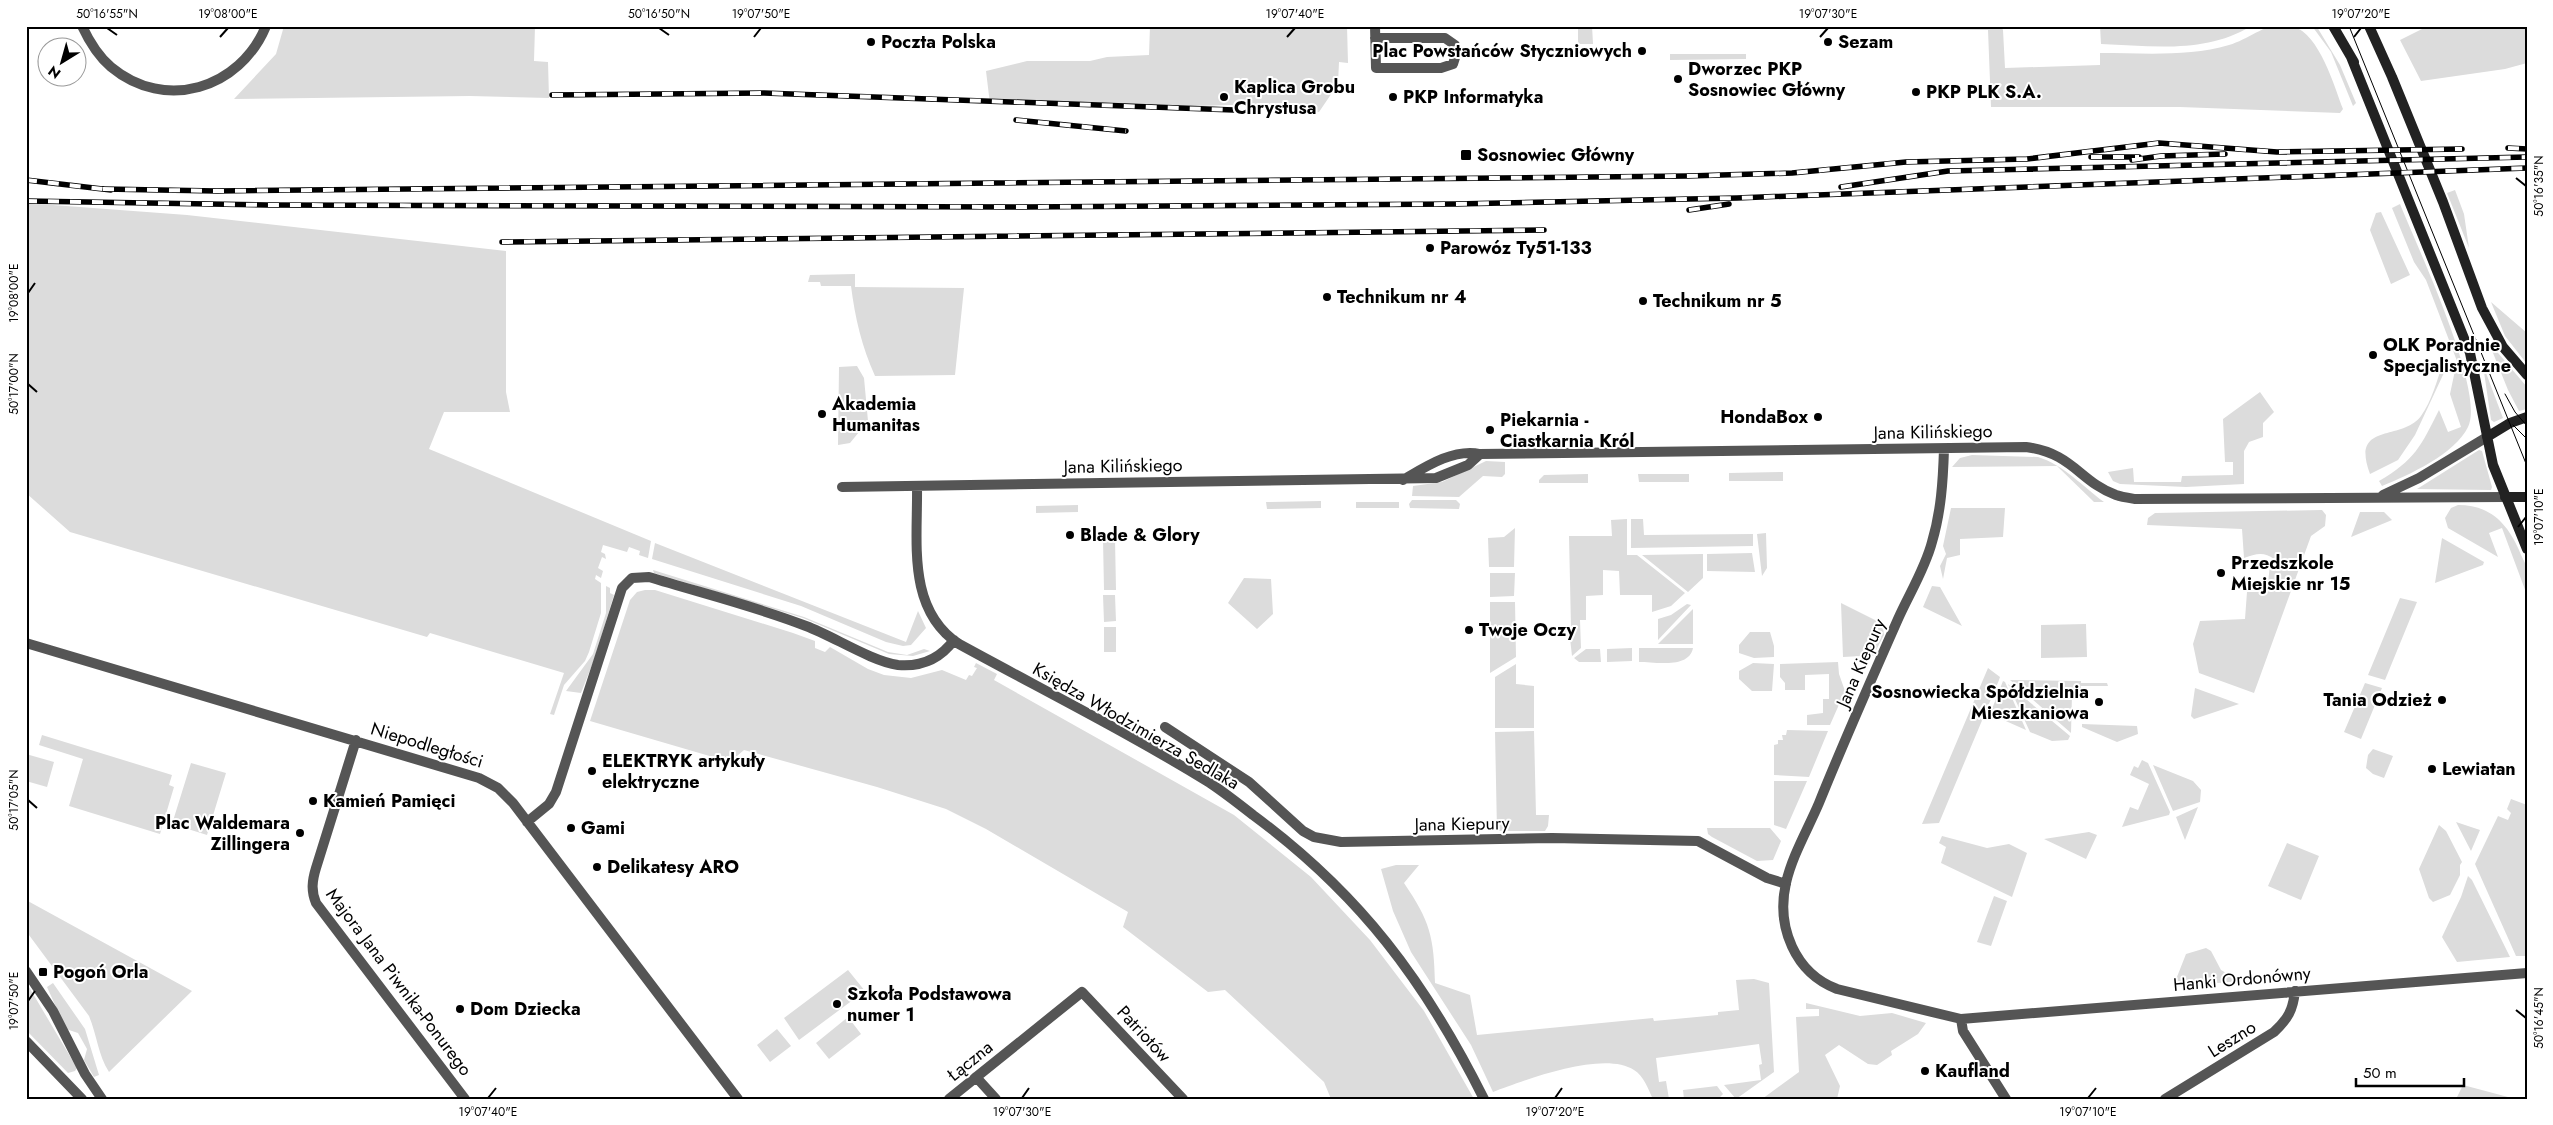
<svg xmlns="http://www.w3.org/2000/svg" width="2553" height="1125" viewBox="0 0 2553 1125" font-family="Jost,sans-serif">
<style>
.green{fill:#dcdcdc}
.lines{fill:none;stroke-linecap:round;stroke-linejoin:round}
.minor{stroke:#555;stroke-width:10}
.tertiary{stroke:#555;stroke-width:10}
.secondary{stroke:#222;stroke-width:10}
.tram{stroke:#000;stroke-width:1}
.rail-casing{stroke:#000;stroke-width:5.5}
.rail{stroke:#fff;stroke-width:4;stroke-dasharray:11;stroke-linecap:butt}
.ticks{fill:none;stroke:#000;stroke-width:2}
.poi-dot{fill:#000;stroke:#fff;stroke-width:2}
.labels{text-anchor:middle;stroke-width:4;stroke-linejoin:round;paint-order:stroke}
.poi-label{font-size:18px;font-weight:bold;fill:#000;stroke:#fff;text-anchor:start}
.street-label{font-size:18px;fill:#000;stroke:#fff}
.neatline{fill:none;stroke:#000;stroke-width:2}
.ticks-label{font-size:12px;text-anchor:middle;fill:#000}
</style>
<rect width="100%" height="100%" fill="#fff"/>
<!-- green -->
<path class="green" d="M284,26H535L534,61L548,62L549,98L470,96L234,99L276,54Z
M1150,26H1347L1348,63L1339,62L1338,84L1319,112L1303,114L1294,103L1195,106L990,104L986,71L1027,61H1090L1107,57L1149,55Z
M1578,26H1592L1593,44H1578Z
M1890,26L2001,27L2003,30L2005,68L2100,65V53C2143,53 2188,57 2229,45C2251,39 2269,19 2293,26C2320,35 2334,86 2343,109L2340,113L2180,107H1991L1988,30L1895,29Z
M2100,26H2251C2206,54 2151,46 2101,44Z
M2312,26L2317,27L2340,65L2356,103L2353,106L2331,52Z
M2428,26H2527V63L2505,69L2421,81L2400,40Z
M1670,54H1746V59L1670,60Z
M2455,190L2464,214L2469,248L2447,193Z
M26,203L187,215L506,251V392L510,412H444L429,449L651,541L648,558L639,555L640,551L629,547L627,552L603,545L601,552L605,554L606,559L602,557L598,568L603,571L601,578L596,575L595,579L601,583V613L589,652L585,661L564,685L554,715L550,714L564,673L430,633L427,637L70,532L26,493Z
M2400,204C2416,244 2486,392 2468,427C2455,454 2409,475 2382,486L2379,481C2415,460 2421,446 2439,410L2448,432L2461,427L2450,394L2457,361L2426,280L2414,262L2392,208Z
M2381,212L2410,275L2391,284L2370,230L2376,213Z
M855,274V287L964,288L955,375L875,376C862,347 855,318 851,286H821L820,282H808L810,275Z
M2491,302L2527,333V364L2505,336Z
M2493,347L2527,387V409L2519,411L2508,390L2491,348Z
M2449,362L2415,435L2398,460L2370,474C2350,421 2402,442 2421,416C2432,401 2437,380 2443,363Z
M2483,365L2503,418L2494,422L2491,420Z
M857,366L864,378L868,421L850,443L838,445L839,367Z
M2260,392L2274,412L2263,423V437L2249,442L2244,451V484L2186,487L2120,484L2113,481L2108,472L2133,468L2134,482H2181L2182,476L2233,475V462H2225L2223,419Z
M2479,450L2482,451L2492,487L2491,490L2417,489Z
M1972,455L2038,457C2064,465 2082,486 2104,502H2094L2057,466L1952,467L1960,458Z
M1486,461L1505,462V474L1502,477L1483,476L1459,497L1412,496L1413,486L1442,482Z
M1783,472V481H1729V473Z
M1588,474V483H1539V480L1544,475Z
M1638,474H1689V482H1639Z
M1412,500H1456L1460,504L1459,509L1410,508L1409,504Z
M1321,501V508L1267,509L1266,502Z
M1356,502H1399V508H1356Z
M1078,505V512L1036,513V506Z
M2458,505C2490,505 2507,523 2519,550C2521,556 2525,562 2527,568C2529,576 2527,587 2527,595L2502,528L2489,533L2498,557L2448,528L2445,518L2451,508Z
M1951,508H2005L2003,537L1960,539V555L1947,558L1943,579L1940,566L1946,554L1943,546Z
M2322,510L2326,515L2325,526L2311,536L2254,693L2199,673L2193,644L2200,621L2245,619L2247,592H2267L2270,565L2274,559C2264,551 2255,554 2244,558L2242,529L2147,525L2148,518L2155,513Z
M2360,512H2384L2392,520L2351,537Z
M1627,519V555H1637L1685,593L1671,606L1652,612V595H1620L1619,571L1603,570V595L1586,596V620H1580L1581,648L1572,656L1570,638L1559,629L1571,628L1569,536H1612L1611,520Z
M1631,519H1643L1644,535L1753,534V546L1631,548Z
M1515,528L1514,567H1489L1488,538L1504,537Z
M1766,533L1767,568L1762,576L1757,534Z
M2442,538L2484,562L2483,565L2435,583Z
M1103,539H1115L1116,590H1104Z
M655,543L906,642L918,611L926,628L911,645L903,646L886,642L801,606L652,559Z
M1752,553L1755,572L1707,571V554Z
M1703,554V578L1688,592L1642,555Z
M653,570L804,617L888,652L907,655L924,649L930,651L913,656L889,654L803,618L654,573Z
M1490,573H1515L1514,596L1490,597Z
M1244,578L1271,579L1273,614L1257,629L1228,603Z
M606,586L610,588V593L614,595L594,660L581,693L566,691L593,654L606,613Z
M1932,586L1940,587L1962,626L1923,607Z
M645,590H655L793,633L815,641V648L825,652L830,647L868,669L884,675L911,678L942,670L966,680L969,675L972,676L977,668L974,667L976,663L997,674L994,680L1234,815L1311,877L1370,940L1424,1011L1474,1099H1331L1324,1082L1225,990L1208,992L1123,927L1128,912L986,829L946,809L877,787L744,750L730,762L590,721L630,600L637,592Z
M1103,595H1115L1116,621L1104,622Z
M2400,598L2417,602L2385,680L2368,675Z
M1490,602H1515L1516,657L1490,673Z
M1841,603L1877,621L1861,656L1843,657Z
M1687,604L1691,605L1658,640V619L1671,615Z
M1693,609V644H1658Z
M1882,620L1884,635L1873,656L1867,653Z
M2086,624L2087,657L2041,658V625Z
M1104,627H1116V652H1104Z
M1750,632H1770L1774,646V657L1754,658L1739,653V645Z
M1632,648V661L1607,662V649Z
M1639,648H1693C1689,669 1655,662 1639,662Z
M1586,649H1600L1601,662H1579L1574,658Z
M1838,662L1839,674L1845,691L1830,725H1807V715L1823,713V699H1829V674L1805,675V690H1785V683L1780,677V664Z
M1753,663L1774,664L1772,691H1752L1739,679V671Z
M1516,664V684L1534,686V728H1495V677Z
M1988,668L2000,677L1999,680L1939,823L1922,824Z
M2010,680L2081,681V683H2107L2108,686H2081V694H2072L2071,733Z
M2003,681L2005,682L2026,730L1990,714Z
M2365,683L2382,688L2361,739L2344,732Z
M2008,684L2070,736L2068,740L2052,741L2030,732Z
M2195,688L2239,704L2194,719L2191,716Z
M2082,724L2137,726L2138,734L2117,742L2082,727Z
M1787,730L1828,731L1809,777L1774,775V745L1778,744V740H1783L1782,735H1786Z
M1534,731L1536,815H1549L1548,826L1545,831H1497L1495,732Z
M42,735L172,775L169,785L174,787L160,834L69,806L83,759L39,745Z
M2373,749L2393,756L2384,778L2373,774L2366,768L2368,755Z
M26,754L54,762L47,787L26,781Z
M2142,760L2148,763L2170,812L2169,815L2122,827L2130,807L2138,810L2149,784L2130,775L2134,766L2138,768Z
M191,763L226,773L207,835L172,824Z
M2153,765L2193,781L2201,790L2200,802L2173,811Z
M1774,781H1807L1786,829L1774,825Z
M2511,799L2527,805V956H2516L2475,864L2498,816L2508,820L2511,813L2507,809Z
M2198,807L2185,840L2176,817Z
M2456,822L2480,830L2471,851Z
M2439,825L2446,831L2462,862L2460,865V875L2450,895L2433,902L2429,898L2419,869Z
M1707,828H1770L1781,841L1773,860L1757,861L1712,837L1708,834Z
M2089,832L2097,835L2086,859L2044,839Z
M1942,836L1987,848L2009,844L2027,853L2012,897L1941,863L1946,847L1939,843Z
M2287,843L2319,856L2301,900L2268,886Z
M1396,865H1419L1404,883C1430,921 1434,937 1435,983L1470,995L1477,1035L1653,1018L1654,1021L1718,1015V1012L1739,1010L1736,980L1754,979L1769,983L1774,1072L1736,1099L1724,1085L1761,1080L1759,1065L1762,1064L1759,1044L1656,1058L1659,1082L1666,1081L1669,1099H1653C1648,1089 1644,1076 1634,1070C1603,1050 1525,1080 1493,1092L1471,1045L1411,952L1393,911L1381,869Z
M2468,876L2472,880L2510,957L2457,962L2442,937L2461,897Z
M1994,896L2007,901L1991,946L1977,942Z
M26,900L192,991L109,1072C98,1055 97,1035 89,1016L26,931Z
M2206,948L2211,951L2221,970L2240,981L2173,987L2186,954Z
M848,970L865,991L799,1040L784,1018Z
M26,982L77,1068L75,1071L68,1073L26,1030Z
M53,983L85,1029L99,1075L94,1077L84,1060L87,1049L78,1033L66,1029L47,987Z
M1806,1003L1860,1016L1892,1013L1926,1023L1918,1034L1891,1051L1892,1055L1877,1065L1868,1064L1839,1045L1825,1055L1840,1086L1837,1099H1762L1799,1072L1796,1017L1819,1016V1009H1806Z
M848,1017L861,1034L829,1059L816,1043Z
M777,1029L791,1046L770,1062L757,1045Z
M2463,1085L2508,1097L2456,1099Z
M1717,1086L1723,1094L1718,1099H1684L1683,1090Z"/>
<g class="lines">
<!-- minor -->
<path class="minor" d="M1375,26L1376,68H1441L1453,64L1457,51L1455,45L1445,38H1375
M1944,449C1943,481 1941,512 1932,542C1925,569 1909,594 1898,619C1871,680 1844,741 1819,803C1808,829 1792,856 1786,883C1776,927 1795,973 1837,989L1961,1019L2527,973
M1403,480C1425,467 1454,448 1480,454L2026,447C2073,453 2080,482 2116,495C2122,497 2129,498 2135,499L2505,497
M917,486C918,541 906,609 959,644C1043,690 1129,733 1210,783C1225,793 1239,804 1253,815C1360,894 1425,981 1484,1099
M842,487L1436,478L1468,465L1480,454
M2383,495L2419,478L2487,437
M26,643L479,778L498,788L513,803L738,1099
M1165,727L1249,782L1303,831L1314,837L1341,842L1552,838L1698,841L1767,878L1786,884
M356,740L316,868C312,881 311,891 316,903L465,1099
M527,822L549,804L556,792L622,588L632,578L649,577C701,593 755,606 806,626C833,636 871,661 898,665C921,667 940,659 954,640
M1961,1019L1963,1031L2006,1099
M976,1077L996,1099
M949,1099L1082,992L1183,1099
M2165,1099L2274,1032C2288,1019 2293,1010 2295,991"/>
<!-- tertiary -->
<path class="tertiary" d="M82,26C89,41 98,56 111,67C165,112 240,89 266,26
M26,971L53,1011L85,1074L102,1099
M26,1041L82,1099"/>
<!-- secondary -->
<path class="secondary" d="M2333,26L2354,62
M2369,26L2392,77L2443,202L2482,308L2503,347L2527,375
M2351,57L2470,353L2493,465L2527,549
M2487,437L2510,423L2527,417
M2505,497H2527"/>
<!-- tram -->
<path class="tram" d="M2349,26L2527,466
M2505,394L2515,412L2527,426
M2513,425L2527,439"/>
<defs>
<path id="rail" d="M552,95L764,93L1234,110
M1016,120L1126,131
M2508,148L2527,149
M2091,157H2139
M2132,160L2161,156L2225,154
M26,180L111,190
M1841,187L1948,171L2527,157
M103,189L217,191L1688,176L1792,173L1906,162L2027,159L2159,143L2277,152L2462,149
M26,201L267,205L1022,207L1455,204L1737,198L2527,168
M1689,210L1729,204
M502,242L1544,230"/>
</defs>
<!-- rail casing -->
<use href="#rail" class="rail-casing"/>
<!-- rail -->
<use href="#rail" class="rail"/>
</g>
<!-- ticks -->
<path class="ticks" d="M107,28L117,35M659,28L669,35M220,37L228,28M754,37L761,28M1287,37L1295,28M1820,37L1828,28M2354,37L2361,28M2516,178L2526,186M28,293L35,283M28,384L37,392M2518,527L2526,517M28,800L37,808M28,1001L35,991M2516,1010L2526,1018M488,1098L496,1088M1022,1098L1029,1088M1555,1098L1562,1088M2088,1098L2096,1088"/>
<!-- markers -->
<g class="poi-dot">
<circle cx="871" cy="42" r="5"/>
<circle cx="1828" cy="42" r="5"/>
<circle cx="1642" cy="51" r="5"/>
<circle cx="1678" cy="79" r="5"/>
<circle cx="1916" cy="92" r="5"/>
<circle cx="1224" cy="97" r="5"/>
<circle cx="1393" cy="97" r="5"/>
<rect x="1460" y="149" width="12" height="12" rx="2.5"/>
<circle cx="1430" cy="248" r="5"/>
<circle cx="1327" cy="297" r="5"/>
<circle cx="1643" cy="301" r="5"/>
<circle cx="2373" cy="355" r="5"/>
<circle cx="822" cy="414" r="5"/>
<circle cx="1818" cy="417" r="5"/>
<circle cx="1490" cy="430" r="5"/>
<circle cx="1070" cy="535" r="5"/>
<circle cx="2221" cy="573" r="5"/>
<circle cx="1469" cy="630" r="5"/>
<circle cx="2442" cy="700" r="5"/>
<circle cx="2099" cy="702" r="5"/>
<circle cx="2432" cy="769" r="5"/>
<circle cx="592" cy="771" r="5"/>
<circle cx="313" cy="801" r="5"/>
<circle cx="571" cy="828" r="5"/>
<circle cx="300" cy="833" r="5"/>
<circle cx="597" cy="867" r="5"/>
<rect x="38" y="967" width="10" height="10" rx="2.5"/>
<circle cx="837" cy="1004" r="5"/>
<circle cx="460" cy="1009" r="5"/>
<circle cx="1925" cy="1071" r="5"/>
</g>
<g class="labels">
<!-- poi labels -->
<g class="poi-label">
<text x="881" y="48">Poczta Polska</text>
<text x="1838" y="48">Sezam</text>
<text x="1632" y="57" text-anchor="end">Plac Powstańców Styczniowych</text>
<text x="1688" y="75">Dworzec PKP<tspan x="1688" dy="21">Sosnowiec Główny</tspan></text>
<text x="1234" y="93">Kaplica Grobu<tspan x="1234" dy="21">Chrystusa</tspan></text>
<text x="1926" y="98">PKP PLK S.A.</text>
<text x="1403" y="103">PKP Informatyka</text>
<text x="1477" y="161">Sosnowiec Główny</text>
<text x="1440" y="254">Parowóz Ty51-133</text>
<text x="1337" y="303">Technikum nr 4</text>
<text x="1653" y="307">Technikum nr 5</text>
<text x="2383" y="351">OLK Poradnie<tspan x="2383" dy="21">Specjalistyczne</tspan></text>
<text x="832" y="410">Akademia<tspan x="832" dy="21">Humanitas</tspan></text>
<text x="1808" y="423" text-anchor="end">HondaBox</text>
<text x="1500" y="426">Piekarnia -<tspan x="1500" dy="21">Ciastkarnia Król</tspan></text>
<text x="1080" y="541">Blade &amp; Glory</text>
<text x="2231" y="569">Przedszkole<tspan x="2231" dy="21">Miejskie nr 15</tspan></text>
<text x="1479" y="636">Twoje Oczy</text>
<text x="2089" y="698" text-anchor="end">Sosnowiecka Spółdzielnia<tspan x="2089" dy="21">Mieszkaniowa</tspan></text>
<text x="2432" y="706" text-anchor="end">Tania Odzież</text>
<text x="602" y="767">ELEKTRYK artykuły<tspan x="602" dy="21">elektryczne</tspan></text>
<text x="2442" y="775">Lewiatan</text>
<text x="323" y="807">Kamień Pamięci</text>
<text x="290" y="829" text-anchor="end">Plac Waldemara<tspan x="290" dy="21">Zillingera</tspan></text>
<text x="581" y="834">Gami</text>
<text x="607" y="873">Delikatesy ARO</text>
<text x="53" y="978">Pogoń Orla</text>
<text x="847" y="1000">Szkoła Podstawowa<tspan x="847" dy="21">numer 1</tspan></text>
<text x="470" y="1015">Dom Dziecka</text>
<text x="1935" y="1077">Kaufland</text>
</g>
<!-- street labels -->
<g class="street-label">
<text transform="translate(1933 432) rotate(-1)" y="6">Jana Kilińskiego</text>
<text transform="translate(1123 466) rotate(-1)" y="6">Jana Kilińskiego</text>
<text transform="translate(1861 663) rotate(-66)" y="6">Jana Kiepury</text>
<text transform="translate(1136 726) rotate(30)" y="6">Księdza Włodzimierza Sedlaka</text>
<text transform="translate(427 745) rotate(17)" y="6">Niepodległości</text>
<text transform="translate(1462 824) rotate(-1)" y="6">Jana Kiepury</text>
<text transform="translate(2242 979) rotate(-5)" y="6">Hanki Ordonówny</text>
<text transform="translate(399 982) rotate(53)" y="6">Majora Jana Piwnika-Ponurego</text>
<text transform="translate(1144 1034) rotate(47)" y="6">Patriotów</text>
<text transform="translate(2232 1039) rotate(-32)" y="6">Leszno</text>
<text transform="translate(970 1061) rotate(-39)" y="6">Łączna</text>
</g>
</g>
<!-- border -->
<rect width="2553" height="1125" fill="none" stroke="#ffffff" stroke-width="55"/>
<!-- north arrow -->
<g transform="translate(62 62) rotate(217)"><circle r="24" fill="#ffffff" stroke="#999999"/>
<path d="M0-4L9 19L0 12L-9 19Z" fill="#000000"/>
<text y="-8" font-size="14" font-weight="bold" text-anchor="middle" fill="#000000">N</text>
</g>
<!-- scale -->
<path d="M2356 1078v8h108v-8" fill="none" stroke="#000000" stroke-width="2.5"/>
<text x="2363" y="1078" font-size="15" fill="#000000" stroke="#ffffff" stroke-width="4" paint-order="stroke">50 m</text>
<rect x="28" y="28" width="2498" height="1070" class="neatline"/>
<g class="ticks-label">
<text x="107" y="18">50°16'55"N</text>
<text x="228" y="18">19°08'00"E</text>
<text x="659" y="18">50°16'50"N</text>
<text x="761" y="18">19°07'50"E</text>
<text x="1295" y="18">19°07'40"E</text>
<text x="1828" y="18">19°07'30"E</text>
<text x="2361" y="18">19°07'20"E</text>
<text transform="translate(2539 186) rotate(-90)" y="4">50°16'35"N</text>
<text transform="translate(14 293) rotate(-90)" y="4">19°08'00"E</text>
<text transform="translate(14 384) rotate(-90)" y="4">50°17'00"N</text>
<text transform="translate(2539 517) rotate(-90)" y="4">19°07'10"E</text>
<text transform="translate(14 800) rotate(-90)" y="4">50°17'05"N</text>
<text transform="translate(14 1001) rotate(-90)" y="4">19°07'50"E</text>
<text transform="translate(2539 1018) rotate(-90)" y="4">50°16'45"N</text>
<text x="488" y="1116">19°07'40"E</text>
<text x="1022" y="1116">19°07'30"E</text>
<text x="1555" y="1116">19°07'20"E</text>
<text x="2088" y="1116">19°07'10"E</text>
</g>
</svg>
